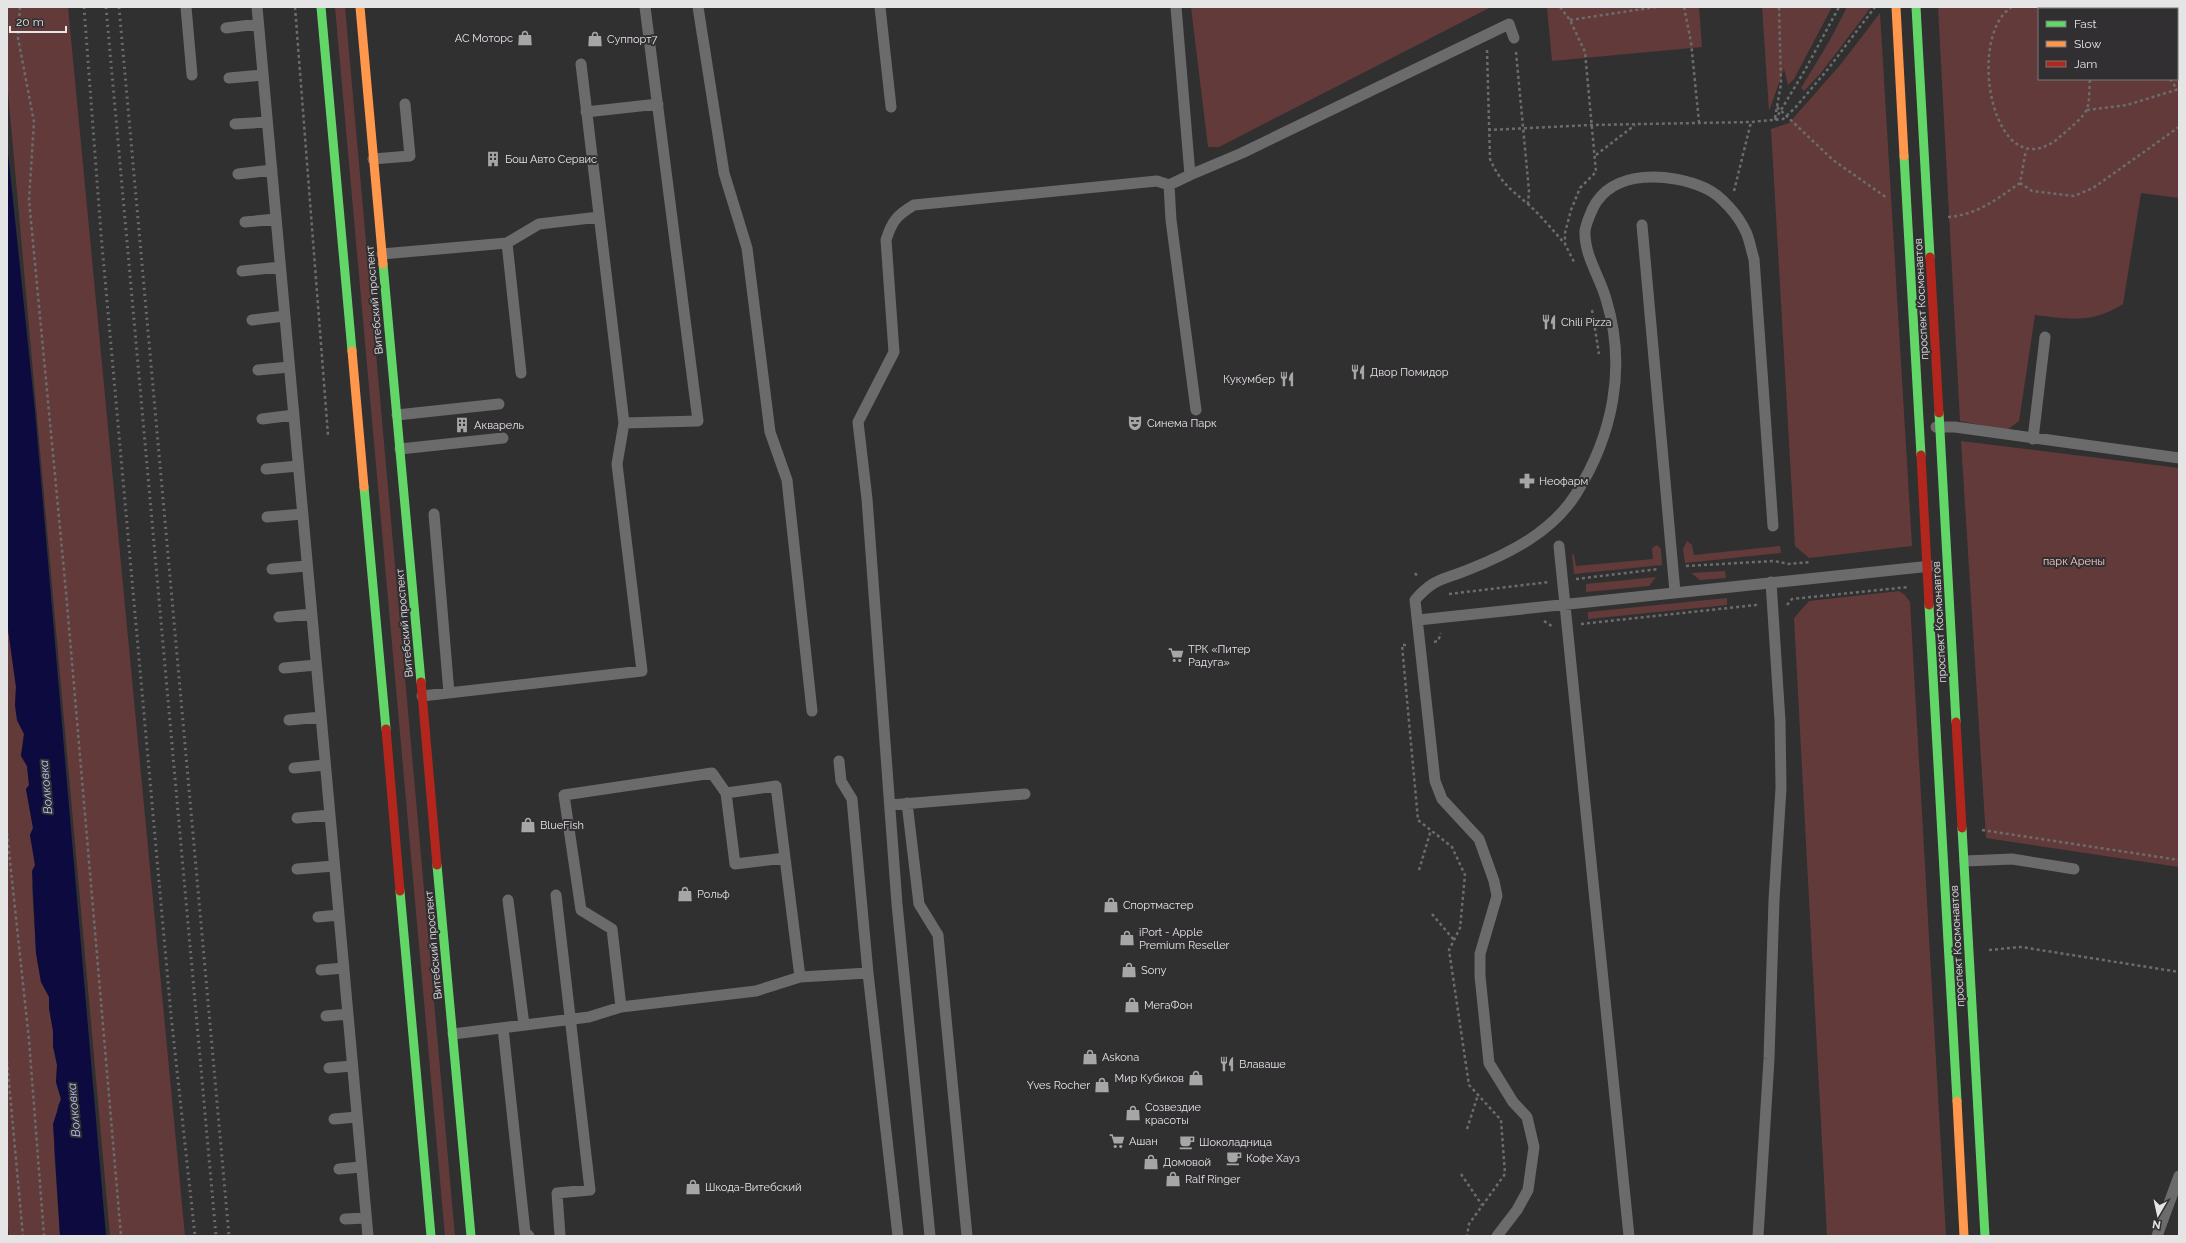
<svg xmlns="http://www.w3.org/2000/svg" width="2186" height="1243" viewBox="0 0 2186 1243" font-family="Raleway,sans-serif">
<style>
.green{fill:#623a3a;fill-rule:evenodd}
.water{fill:#0d0a3f}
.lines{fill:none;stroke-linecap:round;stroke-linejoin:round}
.path{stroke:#6c6c6c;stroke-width:2.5;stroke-dasharray:3 3;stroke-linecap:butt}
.lane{stroke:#6b6b6b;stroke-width:11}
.fast{stroke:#63d668;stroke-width:9}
.slow{stroke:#ff974d;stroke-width:9}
.jam{stroke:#b3261e;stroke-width:9}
.rail{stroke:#6c6b6c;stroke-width:3;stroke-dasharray:2 4;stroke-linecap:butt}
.labels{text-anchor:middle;stroke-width:4;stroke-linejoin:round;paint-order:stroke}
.poi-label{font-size:11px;fill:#e6e5e6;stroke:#312f31;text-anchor:start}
.street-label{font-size:11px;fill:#e6e5e6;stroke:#312f31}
.park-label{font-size:11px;fill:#f8cac7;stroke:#312f31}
.water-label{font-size:12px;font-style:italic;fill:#b8c7fe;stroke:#312f31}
</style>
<rect width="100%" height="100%" fill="#303030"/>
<!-- green -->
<path class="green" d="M7,7H68L185,1236H110L7,80Z
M335,7H345L455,1236H445Z
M1191,7H1491L1219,147H1208Z
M1547,7H1699L1702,47L1552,61Z
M1762,7H1832L1794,79L1788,85L1784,69L1769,111Z
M1847,7H1871L1821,73L1804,91L1801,88L1830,40Z
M1938,7H2179V198L2141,193L2123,304C2092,324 2070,319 2035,315L2019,421L2007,430L1960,421ZM2039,9H2177V79H2039Z
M1880,13L1912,546L1809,558L1795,546L1771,129L1789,123L1841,64Z
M1961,441L2179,468V867L1986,838Z
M1687,541L1692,545L1694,555L1780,546L1781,553L1685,563L1683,549Z
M1657,545L1661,549L1662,565L1574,574L1572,554L1574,555L1576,566L1653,559L1652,548Z
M1725,571L1726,578L1700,580L1691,573Z
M1656,577L1649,586L1586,592V584Z
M1899,591L1905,595L1910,602L1946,1236H1827L1794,618L1809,601Z
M1727,598V605L1588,619V612Z
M7,622L16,687L15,705L17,720L24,734L21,756L27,766L29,785L26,789L33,828L30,835L35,865L32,887L36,953L41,982L49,997V1008L53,1031V1046L57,1065L56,1082L61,1099L58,1105L54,1149L60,1236H9L7,1217Z"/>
<!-- water -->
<path class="water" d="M7,143L35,411L106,1236H60L53,1124L61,1099L56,1082L57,1065L53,1046V1031L49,1008V997L41,982L36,953L32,871L35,865L30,835L33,828L26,789L29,785L27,766L21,756L24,734L17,720L15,705L16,687L7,622Z"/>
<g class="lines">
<!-- path -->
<path class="path" d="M20,7L18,38L34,122L29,200L66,592L121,1236
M295,7L328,435
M1560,7L1570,20L1585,52L1596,172L1580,188L1571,210L1565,233V244L1574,262
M1684,7L1691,42L1699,122
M2012,7C1964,36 1994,197 2062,135C2069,129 2083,118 2087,109C2090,100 2089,88 2090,79
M2044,7L2048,9
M2137,7L2138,9
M2148,7L2149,9
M2174,7L2176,9
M2177,11L2179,14
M1570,20L1656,7
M2177,45L2179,47
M1487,50L1490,159C1500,182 1510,189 1528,204C1541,216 1553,230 1564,243
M1516,52L1529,191L1528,204
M2170,79L2177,89
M1777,107L1833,160L1887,198
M2087,110L2127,105L2179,89
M1775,118L1781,84L1779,7
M1775,120L1805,70L1839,7
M1488,130L1591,125L1751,122L1783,119L1795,108L1828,69L1875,7
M1596,155L1635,125
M2020,183L2032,191L2074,196L2093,188L2179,127
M1734,191L1751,122
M1948,217C1977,215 1997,199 2020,183L2026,150
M1592,310L1599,354
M1686,566L1774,561L1789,564L1810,562
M1415,573L1418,577
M1576,579L1659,569
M1449,594L1549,582
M1787,605L1792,599L1908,587
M1544,621L1553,627
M1581,624L1756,605L1757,607
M1434,642L1438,641L1441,633
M1406,645H1402L1418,820L1452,847L1465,875L1460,928L1449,950L1469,1085L1501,1120L1505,1174L1469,1224L1467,1236
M1982,830L2179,860
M7,833L29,1040L44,1236
M1419,870L1431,830
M1432,914L1454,940
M1989,950L2021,947L2179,972
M7,1061L23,1236
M1467,1129L1478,1095
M1461,1174L1482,1205"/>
<!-- lane -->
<path class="lane" d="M186,7L192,75
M257,7L368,1236
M698,7L724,173L747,248L770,432L787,480L812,711
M880,7L891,107
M1176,7L1190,175L1242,153L1509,24L1514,38
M226,28L258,24
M581,64L624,423
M229,78L263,75
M586,112L658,104
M235,124L267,122
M373,159L410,156L405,104
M238,174L272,170
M1169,185L1171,220L1196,410
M245,222L276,219
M1642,225L1675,592
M507,243L521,373
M382,254L507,243L539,224L599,217
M242,271L280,267
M252,320L285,316
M258,370L289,367
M397,415L499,404
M262,419L294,415
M1936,427H1955L2179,458
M2033,439L2045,337
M400,449L503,438
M266,469L298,466
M434,514L449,693
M267,517L303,514
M1559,546L1629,1236
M272,569L307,566
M279,617L312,614
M1418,620L1931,566
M284,668L316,665
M422,696L642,671L617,464L624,423L698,421L645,7
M289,720L321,717
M839,761L841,781L852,799L868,973L898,1236
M294,768L325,765
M907,803L919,904L938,935L967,1236
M890,805L1025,794
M297,818L330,815
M1965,861L2012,859L2074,869
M297,869L334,866
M556,895L590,1190L557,1193L560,1236
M508,900L524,1025
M318,917L339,915
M321,970L344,968
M800,977L868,973
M621,1007L612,929L581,910L564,795L712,773L726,793L735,864L785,858L776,786L726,793
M326,1016L348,1014
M503,1028L525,1232L529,1236
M453,1034L589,1017L621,1007L756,991L800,977L785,858
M329,1068L352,1066
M334,1119L357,1117
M339,1169L361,1167
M345,1219L366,1218
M930,1236L897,904L867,499L858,422L894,352L886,240C892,221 897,215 914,205L1157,181L1169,185L1190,175
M1497,1236L1517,1210L1528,1190L1534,1147L1527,1117L1513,1102L1489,1063L1480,976V954L1497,896L1494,881L1479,839L1442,799L1435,781L1415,600C1435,577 1444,580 1470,569C1510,553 1552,532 1576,494C1613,435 1627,367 1606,299C1600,277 1584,255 1585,231C1586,223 1590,215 1593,208C1613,168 1671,173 1705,188C1721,195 1739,216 1746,232C1750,241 1751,250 1754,259L1773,526
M1758,1236L1769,1059L1774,900L1781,788L1780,721L1771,582
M2157,1236L2179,1176"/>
<!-- fast -->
<path class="fast" d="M321,7L352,351
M1916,7L1930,257
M1904,156L1921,455
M383,264L421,682
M1939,413L1956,722
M364,487L386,729
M1929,605L1957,1101
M1962,828L1985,1236
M437,865L471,1236
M400,891L431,1236"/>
<!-- slow -->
<path class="slow" d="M360,7L383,264
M1896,7L1904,156
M352,351L364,487
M1957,1101L1964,1236"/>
<!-- jam -->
<path class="jam" d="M1930,257L1939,413
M1921,455L1929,605
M421,682L437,865
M1956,722L1962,828
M386,729L400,891"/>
<!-- rail -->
<path class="rail" d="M84,7L101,234L171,1015L195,1236
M106,7L216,1236
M119,7L229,1236"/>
</g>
<!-- icons -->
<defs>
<symbol id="shop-bare" viewBox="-9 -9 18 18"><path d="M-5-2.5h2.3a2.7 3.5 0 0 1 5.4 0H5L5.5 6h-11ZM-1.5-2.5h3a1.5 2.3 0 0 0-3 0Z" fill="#a6a6a6" stroke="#312f31" stroke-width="2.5" paint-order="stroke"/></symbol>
<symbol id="building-bare" viewBox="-9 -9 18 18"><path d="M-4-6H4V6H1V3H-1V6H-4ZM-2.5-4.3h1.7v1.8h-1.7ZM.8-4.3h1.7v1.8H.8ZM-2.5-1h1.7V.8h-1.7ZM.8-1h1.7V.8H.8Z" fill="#a6a6a6" stroke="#312f31" stroke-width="2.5" paint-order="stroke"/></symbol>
<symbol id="restaurant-bare" viewBox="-9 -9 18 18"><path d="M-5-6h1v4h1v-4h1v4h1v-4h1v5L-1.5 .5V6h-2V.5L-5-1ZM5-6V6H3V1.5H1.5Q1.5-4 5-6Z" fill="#a6a6a6" stroke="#312f31" stroke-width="2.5" paint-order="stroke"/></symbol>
<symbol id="theatre-bare" viewBox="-9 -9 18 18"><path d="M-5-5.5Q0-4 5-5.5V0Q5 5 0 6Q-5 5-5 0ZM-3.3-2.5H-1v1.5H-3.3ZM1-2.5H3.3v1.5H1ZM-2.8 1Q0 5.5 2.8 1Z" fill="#a6a6a6" stroke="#312f31" stroke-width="2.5" paint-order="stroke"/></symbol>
<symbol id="pharmacy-bare" viewBox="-9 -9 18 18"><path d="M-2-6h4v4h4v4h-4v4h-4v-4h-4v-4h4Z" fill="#a6a6a6" stroke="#312f31" stroke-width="2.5" paint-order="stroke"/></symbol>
<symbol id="supermarket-bare" viewBox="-9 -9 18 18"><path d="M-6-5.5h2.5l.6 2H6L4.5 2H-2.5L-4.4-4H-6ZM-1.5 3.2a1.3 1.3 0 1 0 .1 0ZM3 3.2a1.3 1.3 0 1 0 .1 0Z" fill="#a6a6a6" stroke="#312f31" stroke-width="2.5" paint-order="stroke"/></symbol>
<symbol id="cafe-bare" viewBox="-9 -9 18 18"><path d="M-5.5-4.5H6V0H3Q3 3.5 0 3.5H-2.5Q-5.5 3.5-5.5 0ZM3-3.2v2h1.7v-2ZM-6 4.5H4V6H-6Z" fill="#a6a6a6" stroke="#312f31" stroke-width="2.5" paint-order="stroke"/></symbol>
</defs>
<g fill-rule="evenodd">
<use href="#shop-bare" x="514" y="27" width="22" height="22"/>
<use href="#shop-bare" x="584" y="28" width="22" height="22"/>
<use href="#building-bare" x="482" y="148" width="22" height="22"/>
<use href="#restaurant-bare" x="1538" y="311" width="22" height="22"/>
<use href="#restaurant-bare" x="1347" y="361" width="22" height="22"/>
<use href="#restaurant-bare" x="1276" y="368" width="22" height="22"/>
<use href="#theatre-bare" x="1124" y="412" width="22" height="22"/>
<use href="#building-bare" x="451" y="414" width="22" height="22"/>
<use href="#pharmacy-bare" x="1516" y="470" width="22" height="22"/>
<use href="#supermarket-bare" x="1165" y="644" width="22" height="22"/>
<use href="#shop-bare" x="517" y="814" width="22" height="22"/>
<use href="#shop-bare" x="674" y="883" width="22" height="22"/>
<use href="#shop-bare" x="1100" y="894" width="22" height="22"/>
<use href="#shop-bare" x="1116" y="927" width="22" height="22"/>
<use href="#shop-bare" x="1118" y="959" width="22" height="22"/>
<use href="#shop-bare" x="1121" y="994" width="22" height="22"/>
<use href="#shop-bare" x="1079" y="1046" width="22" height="22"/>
<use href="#restaurant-bare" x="1216" y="1053" width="22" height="22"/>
<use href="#shop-bare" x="1185" y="1067" width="22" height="22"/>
<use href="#shop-bare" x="1091" y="1074" width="22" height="22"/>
<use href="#shop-bare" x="1122" y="1102" width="22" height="22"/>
<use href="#supermarket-bare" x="1106" y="1130" width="22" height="22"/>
<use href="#cafe-bare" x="1176" y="1131" width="22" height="22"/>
<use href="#cafe-bare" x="1223" y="1147" width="22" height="22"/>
<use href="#shop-bare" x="1140" y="1151" width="22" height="22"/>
<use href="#shop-bare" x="1162" y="1168" width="22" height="22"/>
<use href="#shop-bare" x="682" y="1176" width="22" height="22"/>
</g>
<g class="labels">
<!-- poi labels -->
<g class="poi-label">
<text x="513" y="42" text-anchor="end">АС Моторс</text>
<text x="607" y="43">Суппорт7</text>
<text x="505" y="163">Бош Авто Сервис</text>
<text x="1561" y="326">Chili Pizza</text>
<text x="1370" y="376">Двор Помидор</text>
<text x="1275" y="383" text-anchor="end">Кукумбер</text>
<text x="1147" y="427">Синема Парк</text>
<text x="474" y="429">Акварель</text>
<text x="1539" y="485">Неофарм</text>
<text x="1188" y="653">ТРК «Питер<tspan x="1188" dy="13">Радуга»</tspan></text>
<text x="540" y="829">BlueFish</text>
<text x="697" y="898">Рольф</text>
<text x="1123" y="909">Спортмастер</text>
<text x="1139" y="936">iPort - Apple<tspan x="1139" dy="13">Premium Reseller</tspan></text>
<text x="1141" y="974">Sony</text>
<text x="1144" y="1009">МегаФон</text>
<text x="1102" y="1061">Askona</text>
<text x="1239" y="1068">Влаваше</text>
<text x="1184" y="1082" text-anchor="end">Мир Кубиков</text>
<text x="1090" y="1089" text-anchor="end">Yves Rocher</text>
<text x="1145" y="1111">Созвездие<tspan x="1145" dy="13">красоты</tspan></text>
<text x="1129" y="1145">Ашан</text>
<text x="1199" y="1146">Шоколадница</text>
<text x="1246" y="1162">Кофе Хауз</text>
<text x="1163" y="1166">Домовой</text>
<text x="1185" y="1183">Ralf Ringer</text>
<text x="705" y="1191">Шкода-Витебский</text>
</g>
<!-- street labels -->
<g class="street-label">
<text transform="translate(1921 299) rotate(-93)" y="4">проспект Космонавтов</text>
<text transform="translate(374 300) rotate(-95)" y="4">Витебский проспект</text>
<text transform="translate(1939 622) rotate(-93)" y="4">проспект Космонавтов</text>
<text transform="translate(404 623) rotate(-95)" y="4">Витебский проспект</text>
<text transform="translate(433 945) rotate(-95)" y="4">Витебский проспект</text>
<text transform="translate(1957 946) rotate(-93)" y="4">проспект Космонавтов</text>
</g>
<!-- park labels -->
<g class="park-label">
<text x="2074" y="565">парк Арены</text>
</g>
<!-- water labels -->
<g class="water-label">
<text transform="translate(46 787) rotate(-95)" y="4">Волковка</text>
<text transform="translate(74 1110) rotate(-95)" y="4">Волковка</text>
</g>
</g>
<!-- border -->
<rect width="2186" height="1243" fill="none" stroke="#e6e5e6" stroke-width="16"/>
<!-- legend -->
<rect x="2038" y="8" width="140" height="72" fill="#312f31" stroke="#797879"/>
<rect x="2046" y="21" width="20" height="6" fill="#63d668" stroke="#797879"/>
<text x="2074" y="28" font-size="12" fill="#e6e5e6">Fast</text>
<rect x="2046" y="41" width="20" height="6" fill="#ff974d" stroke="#797879"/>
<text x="2074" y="48" font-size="12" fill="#e6e5e6">Slow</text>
<rect x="2046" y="61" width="20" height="6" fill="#b3261e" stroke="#797879"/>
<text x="2074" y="68" font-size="12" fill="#e6e5e6">Jam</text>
<!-- north arrow -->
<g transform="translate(2158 1215) rotate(189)" stroke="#312f31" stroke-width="3" paint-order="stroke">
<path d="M0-3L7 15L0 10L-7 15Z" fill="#e6e5e6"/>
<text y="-6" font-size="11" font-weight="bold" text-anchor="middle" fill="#e6e5e6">N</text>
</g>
<!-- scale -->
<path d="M10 26v6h56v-6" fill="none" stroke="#e6e5e6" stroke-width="2"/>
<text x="16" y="26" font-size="12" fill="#e6e5e6" stroke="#312f31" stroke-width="3" paint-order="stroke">20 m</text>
</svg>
